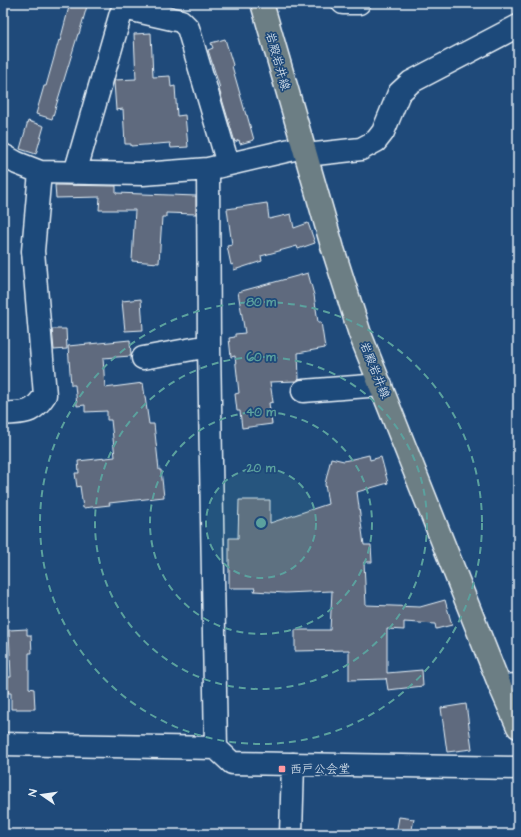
<svg xmlns="http://www.w3.org/2000/svg" width="521" height="837" viewBox="0 0 521 837" font-family="'Architects Daughter','Klee One',sans-serif">
<style>
.building{fill:#5e6b7e;stroke:#e8f1f8}
.lines{fill:none;stroke-linecap:round;stroke-linejoin:round}
.minor-casing{stroke:#e8f1f8;stroke-width:25}
.major-casing{stroke:#e8f1f8;stroke-width:25}
.minor{stroke:#1f4a7a;stroke-width:22}
.major{stroke:#6c7e84;stroke-width:22}
.ring{fill:none;stroke:#5ba19e;stroke-width:2;stroke-dasharray:7 5}
.poi-dot{fill:#ff9aa2;stroke:#1f4a7a;stroke-width:1.5}
.labels{text-anchor:middle;stroke-width:3.5;stroke-linejoin:round;paint-order:stroke}
.street-label{font-size:12px;fill:#e8f1f8;stroke:#1f4a7a}
.poi-label{font-size:12px;fill:#e8f1f8;stroke:#1f4a7a;text-anchor:start}
.centre{fill:#5ba19e;stroke:#1f4a7a;stroke-width:2}
.ring-label{font-size:12px;text-anchor:middle;font-weight:bold;fill:#5ba19e;stroke:#1f4a7a;stroke-width:3.5;stroke-linejoin:round;paint-order:stroke}
</style>
<rect width="100%" height="100%" fill="#1f4a7a"/>
<filter id="ink" filterUnits="userSpaceOnUse"><feTurbulence type="fractalNoise" baseFrequency=".025" numOctaves="2"/><feDisplacementMap in="SourceGraphic" scale="8" xChannelSelector="R" yChannelSelector="G"/><feConvolveMatrix kernelMatrix="1 2 1 2 8 2 1 2 1" color-interpolation-filters="sRGB"/></filter>
<g filter="url(#ink)">
<!-- building -->
<path class="building" d="M70,3H76L87,6L79,34H78L52,119L36,114L44,86H46L59,40L60,41Z
M151,33L153,77L170,76L171,87L175,86L177,116L185,115L188,147L171,148L170,143L131,146V144H125L123,109L116,110L114,82L115,80L136,79L134,34Z
M225,39L233,65L232,66L246,115H247L254,140L240,144L239,140L235,142L219,89L220,88L208,50L213,48L211,43Z
M28,121L44,126L36,154L20,149Z
M55,185L116,186V193L196,196V214L166,213V217H162L159,263L132,261L135,210H99L100,197L56,198Z
M267,203L269,219L291,214L294,228L308,223L315,243L298,249L297,246L261,256L262,261L234,270L233,264L231,265L227,246L232,245L227,209Z
M308,273L314,295L318,322H321L325,348L298,353L299,379L296,381L270,382L273,402L269,403L272,424L242,428L240,411H237L235,394L239,393L235,356L231,357L229,338L235,337V334L245,333L238,292Z
M141,299L143,330L125,331L122,301Z
M52,329H66L67,349L54,350Z
M130,340L131,356L103,358L105,388L143,383L149,424H154L159,470H161L164,497L109,503L110,505L83,508L80,486L77,487L75,473H79L78,461L115,457L111,420H107V411L85,412V405L77,406L75,385H71L68,346Z
M369,455L370,460L381,457L388,483L357,492L364,545H371L372,562H364L366,605L420,607L445,600L452,625L436,629L435,624L404,622V630L387,629V673L422,670L423,686L388,690L386,678V679L349,680V650L295,651V630H330L332,591L285,593L254,591L255,588H229V538H238L239,500H270V523L328,504L325,484L331,458L344,461Z
M27,629V635H31L32,653H29V688L34,689L35,709H11V693H8V677H11L9,630Z
M466,704L472,749L447,752L441,708Z
M399,817L414,819L411,834H396Z"/>
<g class="lines">
<defs>
<path id="minor" d="M343,3H359
M3,155L17,163L40,172L143,174L208,169L303,147
M306,155L361,149L376,141L383,132L399,93L411,82L518,26
M208,169L209,346L216,748
M75,173L121,13L128,9L181,21L188,28L228,164
M143,358L209,346
M303,391L381,385
M3,414C24,412 32,415 45,395L33,251L40,172
M500,686L518,685
M3,744L216,748L232,763L518,768
M291,834L293,764"/>
<path id="major" d="M262,3L333,249L360,334L500,686L518,727"/>
</defs>
<!-- minor casing -->
<use href="#minor" class="minor-casing"/>
<!-- major casing -->
<use href="#major" class="major-casing"/>
<!-- minor -->
<use href="#minor" class="minor"/>
<!-- major -->
<use href="#major" class="major"/>
</g>
</g>
<!-- distance rings -->
<circle cx="261" cy="523" r="55" fill="#5ba19e" fill-opacity=".12"/>
<g class="ring">
<circle cx="261" cy="523" r="55"/>
<circle cx="261" cy="523" r="111"/>
<circle cx="261" cy="523" r="166"/>
<circle cx="261" cy="523" r="221"/>
</g>
<!-- markers -->
<rect class="poi-dot" x="278" y="765" width="8" height="8" rx="2"/>
<g class="labels">
<!-- street labels -->
<g class="street-label">
<text transform="translate(278 61) rotate(74)" y="4">岩殿岩井線</text>
<text transform="translate(375 370) rotate(68)" y="4">岩殿岩井線</text>
</g>
<!-- poi labels -->
<g class="poi-label">
<text x="290" y="773">西戸公会堂</text>
</g>
</g>
<circle cx="261" cy="523" r="6" class="centre"/>
<g class="ring-label">
<text x="261" y="306">80 m</text>
<text x="261" y="361">60 m</text>
<text x="261" y="416">40 m</text>
<text x="261" y="472">20 m</text>
</g>
<!-- margin -->
<rect width="521" height="837" fill="none" stroke="#1f4a7a" stroke-width="16"/>
<rect x="8" y="8" width="505" height="821" fill="none" stroke="#e8f1f8" stroke-width="1.5" filter="url(#ink)"/>
<!-- north arrow -->
<g transform="translate(42 795) rotate(283)" stroke="#1f4a7a" stroke-width="3" paint-order="stroke">
<path d="M0-3L7 15L0 10L-7 15Z" fill="#e8f1f8"/>
<text y="-6" font-size="11" font-weight="bold" text-anchor="middle" fill="#e8f1f8">N</text>
</g>
</svg>
